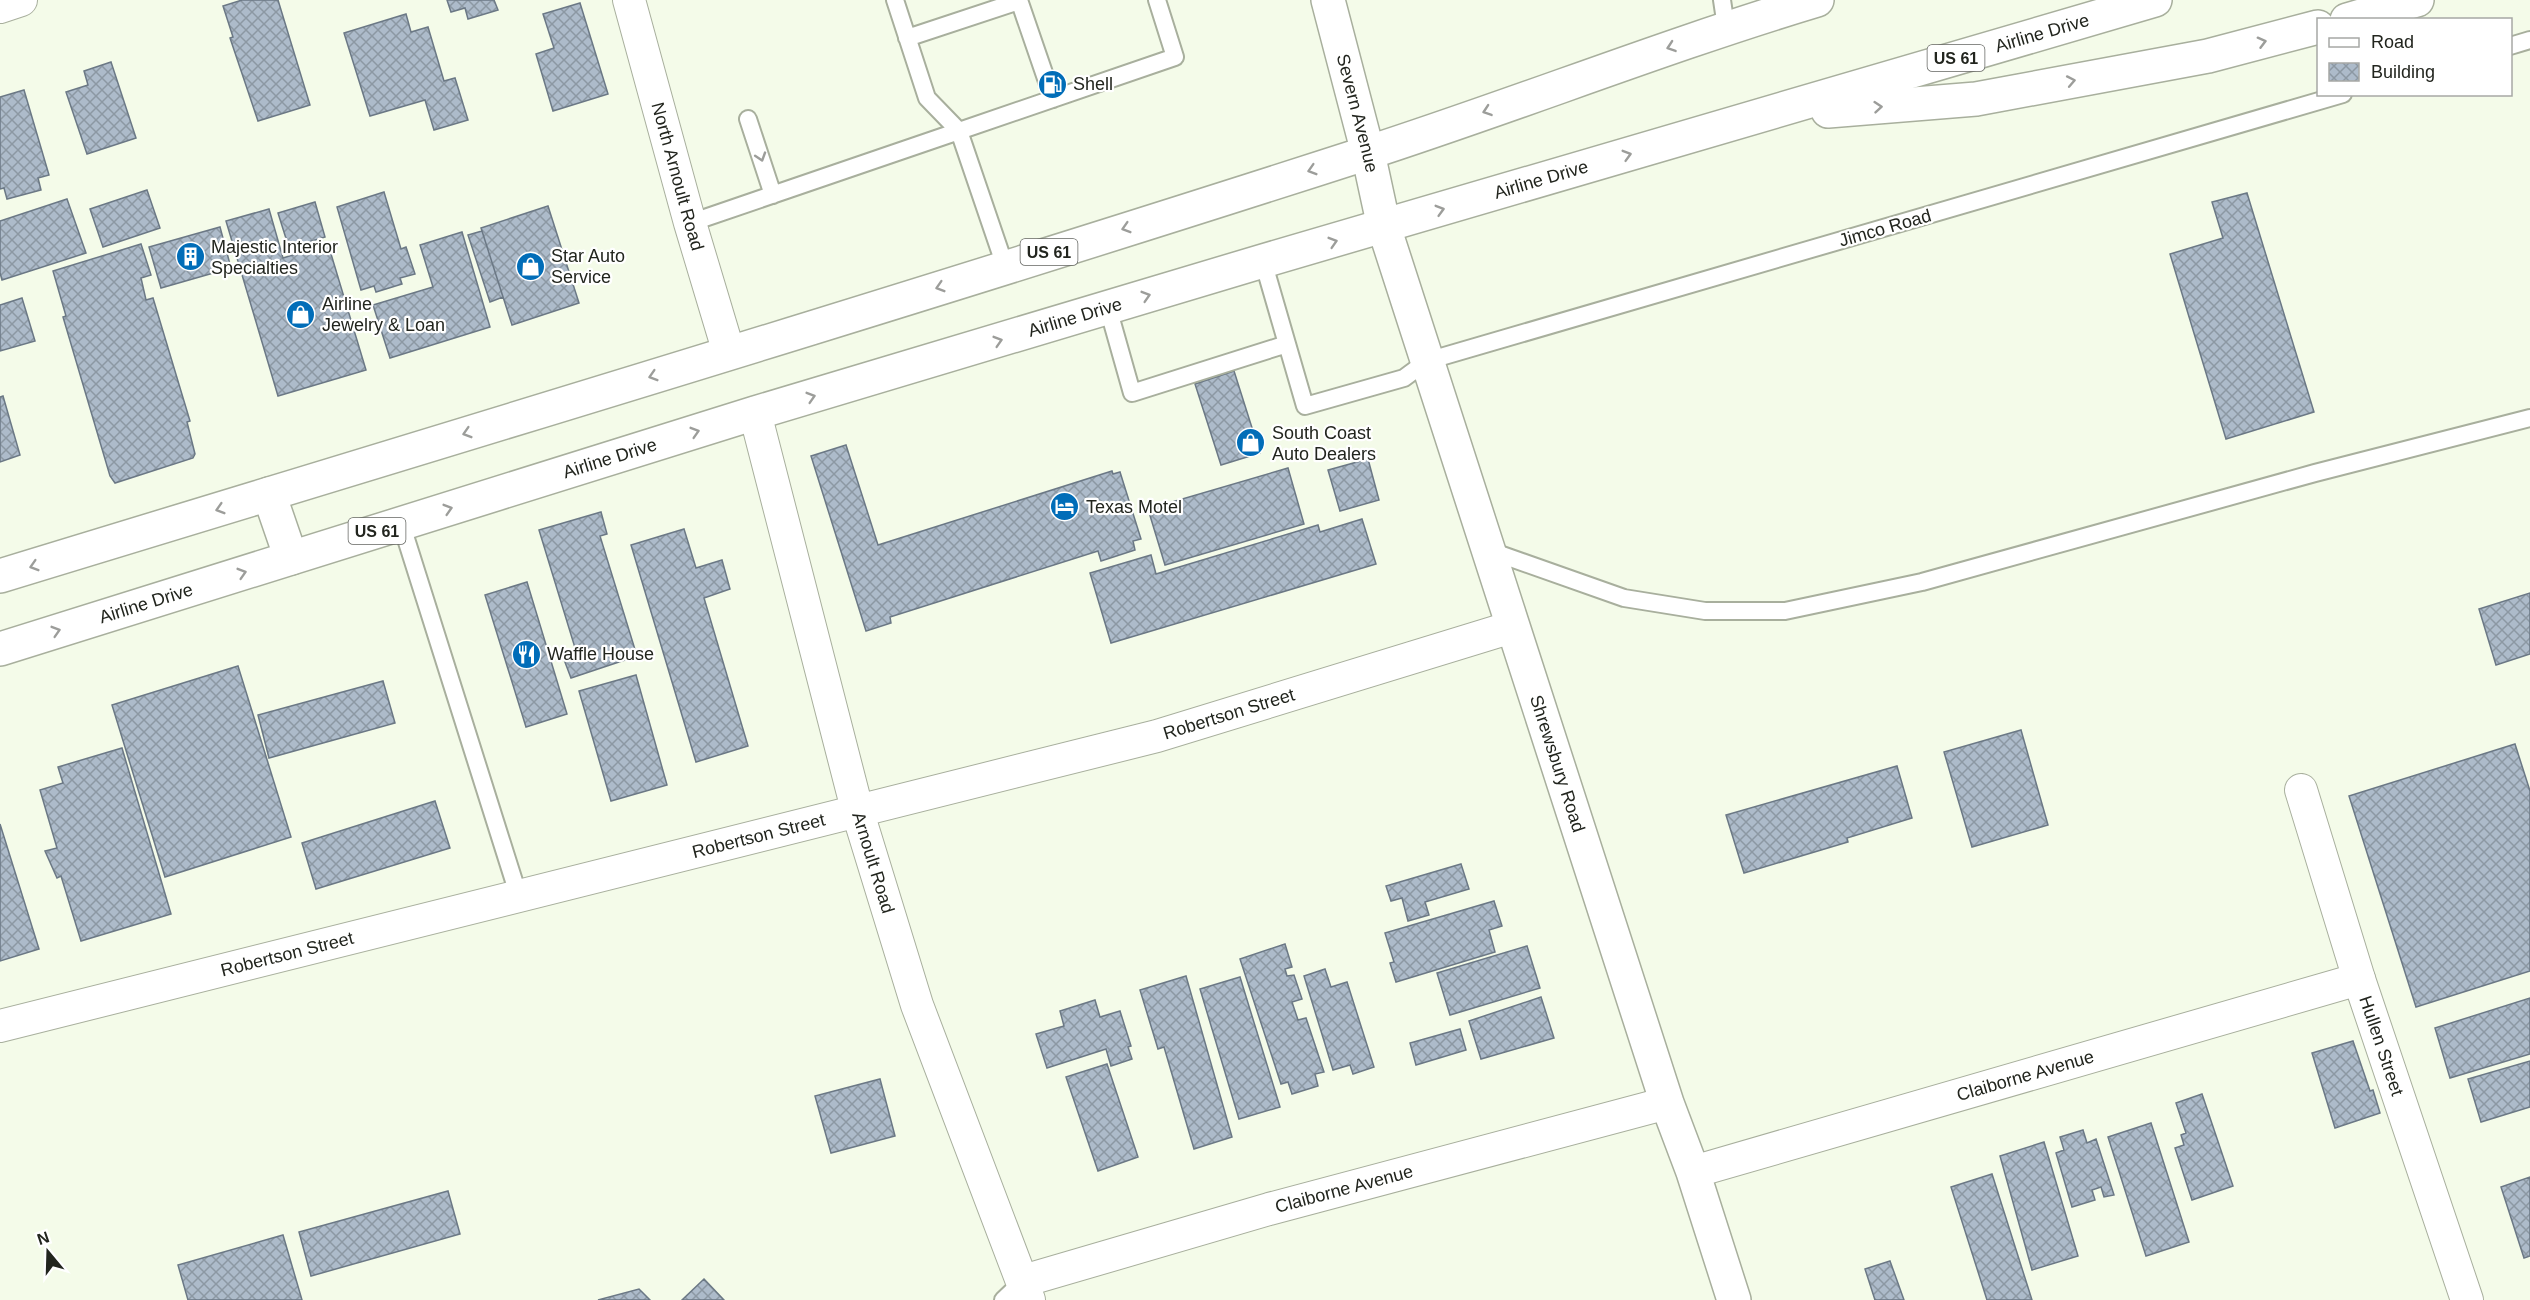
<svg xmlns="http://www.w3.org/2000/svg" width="2530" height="1300" viewBox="0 0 2530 1300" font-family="Arial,sans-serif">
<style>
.building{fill:url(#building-cross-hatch);stroke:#6b7885;stroke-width:1.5}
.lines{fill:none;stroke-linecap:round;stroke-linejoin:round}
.service-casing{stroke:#a8af9d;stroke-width:20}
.minor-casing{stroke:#a8af9d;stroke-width:34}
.tertiary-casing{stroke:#a8af9d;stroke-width:36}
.secondary-casing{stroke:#a8af9d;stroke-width:36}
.trunk-casing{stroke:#a8af9d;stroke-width:36}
.service{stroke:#fff;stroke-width:16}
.minor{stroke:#fff;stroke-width:32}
.tertiary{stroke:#fff;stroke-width:33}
.secondary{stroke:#fff;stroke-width:33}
.trunk{stroke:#fff;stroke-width:33}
.oneway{stroke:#9c9d9a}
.labels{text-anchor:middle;stroke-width:4.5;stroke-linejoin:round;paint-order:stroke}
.shield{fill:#fff;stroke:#646662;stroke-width:1.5}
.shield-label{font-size:16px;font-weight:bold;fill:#22251e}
.street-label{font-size:18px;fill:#22251e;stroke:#fff}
.poi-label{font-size:18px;fill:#22251e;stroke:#fff;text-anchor:start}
</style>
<defs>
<pattern id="building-cross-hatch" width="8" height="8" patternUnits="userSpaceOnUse" patternTransform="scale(1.5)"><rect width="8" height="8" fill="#adbbca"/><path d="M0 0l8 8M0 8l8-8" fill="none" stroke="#8c98a3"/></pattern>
</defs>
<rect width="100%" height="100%" fill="#f4fbe9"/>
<!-- building -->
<path class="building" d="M242,0H278L310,105L258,121L230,38L233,37L223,6Z
M447,0H494L498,10L468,19L465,8L451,12Z
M580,3L608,94L553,111L536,54L554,48L543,14Z
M406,14L411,32L428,27L444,81L455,78L468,120L434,130L425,100L370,116L344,33Z
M111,62L136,138L87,154L66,92L88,85L84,71Z
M24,90L49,175L38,178L41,190L7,199L4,188L0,189V97Z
M147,190L160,228L103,247L90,209Z
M384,192L401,249L406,247L415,274L400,278L402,284L376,292L374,286L361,290L337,207Z
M2247,193L2314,412L2226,439L2170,254L2223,238L2212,202Z
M67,199L86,253L2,280L0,273V221Z
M315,202L325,237L289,248L278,213Z
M548,206L579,303L512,325L481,228Z
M269,209L283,258L328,244L366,370L278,396L226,221Z
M220,227L231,268L161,288L149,247Z
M482,231L503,297L490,302L468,235Z
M462,232L490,327L390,358L373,305L433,287L420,245Z
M141,244L151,275L141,278L146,300L153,298L190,421L187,422L195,454L193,458L115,483L110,476L63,317L66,316L53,271Z
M22,298L35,341L0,351V305Z
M1234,371L1260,453L1221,465L1195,384Z
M3,396L20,455L0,462V397Z
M846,445L878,545L1112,471L1113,474L1120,472L1141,539L1133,541L1135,550L1101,561L1098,551L890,617L891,623L866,631L811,456Z
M1368,459L1379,500L1340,511L1328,470Z
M1288,468L1304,524L1165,565L1148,509Z
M601,512L607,534L600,536L637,656L571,678L563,657L576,651L539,530Z
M1362,519L1376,564L1111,643L1090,573L1151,555L1156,574L1318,525L1320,532Z
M684,529L696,568L722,560L730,589L704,598L748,746L696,762L631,545Z
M527,582L567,714L526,727L485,595Z
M2530,593V654L2496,665L2479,609Z
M238,666L291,837L165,877L112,705Z
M636,675L667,785L611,801L579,691Z
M383,681L395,723L269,758L258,715Z
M2021,730L2048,825L1972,847L1944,752Z
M2515,744L2530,791V971L2416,1007L2349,796Z
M122,748L171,914L81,941L61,876L57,878L45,851L57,848L40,790L63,783L58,767Z
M1897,766L1912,818L1847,838L1848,842L1744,873L1726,815Z
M435,801L450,848L316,889L302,843Z
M0,824L39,949L0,961Z
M1461,864L1469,889L1425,902L1429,915L1408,921L1402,898L1391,901L1386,886Z
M1494,901L1502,926L1489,930L1495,952L1396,982L1390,963L1394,962L1385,933Z
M1285,944L1292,967L1285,969L1287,976L1294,975L1302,999L1292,1002L1298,1020L1306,1018L1324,1072L1315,1074L1318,1086L1292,1094L1288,1082L1281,1084L1240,959Z
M1527,946L1540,988L1450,1015L1437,973Z
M1325,969L1331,987L1347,982L1374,1067L1353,1074L1350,1065L1333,1070L1304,976Z
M1186,976L1232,1137L1194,1149L1164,1047L1158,1049L1140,990Z
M1240,977L1280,1107L1239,1119L1200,989Z
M1541,997L1554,1038L1481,1059L1469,1021Z
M2530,998V1054L2450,1078L2435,1028Z
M1095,1000L1100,1017L1120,1011L1131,1046L1128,1047L1132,1059L1111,1066L1106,1049L1047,1068L1036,1034L1064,1026L1060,1011Z
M1460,1029L1466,1050L1416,1065L1410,1043Z
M2353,1041L2370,1091L2373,1090L2380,1113L2335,1128L2312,1053Z
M2530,1061V1107L2481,1122L2468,1079Z
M1107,1064L1138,1157L1098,1171L1066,1077Z
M880,1079L895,1136L831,1153L815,1096Z
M2202,1094L2233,1186L2192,1200L2175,1148L2184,1145L2181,1135L2186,1133L2176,1103Z
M2151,1123L2189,1242L2146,1256L2108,1137Z
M2083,1130L2087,1143L2096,1139L2114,1195L2104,1197L2101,1187L2092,1190L2095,1200L2072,1207L2056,1153L2064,1150L2060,1137Z
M2044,1142L2078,1256L2032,1270L2000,1156Z
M1992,1174L2032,1300H1987L1951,1187Z
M2530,1177V1256L2524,1258L2501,1187Z
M448,1191L460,1234L311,1276L299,1232Z
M283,1235L302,1300H188L178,1265Z
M1890,1261L1904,1300H1875L1865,1269Z
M704,1279L724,1300H682Z
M639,1289L650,1300H598Z"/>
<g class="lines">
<defs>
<path id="service" d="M1019,0L1053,99
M1722,0L1726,27
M907,38L1019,1
M2510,46L2530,40
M748,119L773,195
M690,223L959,131L927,98L895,0
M1263,261L1305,406L1404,378L1427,361L2343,94
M1005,266L959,131L1175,57L1157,0
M1108,308L1132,393L1287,344
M401,523L519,897
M1488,550L1624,598L1705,611H1785L1922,582L2315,473L2530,418
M1003,1300L1023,1281"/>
<g id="minor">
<path id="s1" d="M629,0L690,223L729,353"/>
<path d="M0,7L21,0"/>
<path id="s2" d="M755,413L858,813L917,1005L1029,1300"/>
<path id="s3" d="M2301,790L2359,979L2467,1300"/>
<path id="s4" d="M0,1026L1157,736L1512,627"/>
<path id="s5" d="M1693,1172L2359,979"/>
<path id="s6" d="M1023,1281L1269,1209L1667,1103"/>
</g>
<g id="tertiary">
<path id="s7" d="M1384,227L1667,1103L1693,1172L1734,1300"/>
</g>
<g id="secondary">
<path id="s8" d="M1328,0L1368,153L1384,227"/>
</g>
<g id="trunk">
<path d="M2347,20L2417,0"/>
<path d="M1828,111L1976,99L2208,56L2318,27"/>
<path d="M269,494L291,558"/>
<path d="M0,576C455,437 911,300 1364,154C1516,105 1664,46 1817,0"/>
<path id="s9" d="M0,649L755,413L1263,261L2155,0"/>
</g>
</defs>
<!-- service casing -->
<use href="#service" class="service-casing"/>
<!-- minor casing -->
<use href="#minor" class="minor-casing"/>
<!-- tertiary casing -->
<use href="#tertiary" class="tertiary-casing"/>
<!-- secondary casing -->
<use href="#secondary" class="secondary-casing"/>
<!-- trunk casing -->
<use href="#trunk" class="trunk-casing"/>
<!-- service -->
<use href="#service" class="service"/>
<!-- minor -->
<use href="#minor" class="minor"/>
<!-- tertiary -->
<use href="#tertiary" class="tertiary"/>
<!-- secondary -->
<use href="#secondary" class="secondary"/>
<!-- trunk -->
<use href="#trunk" class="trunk"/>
</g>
<!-- one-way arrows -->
<defs><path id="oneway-chevron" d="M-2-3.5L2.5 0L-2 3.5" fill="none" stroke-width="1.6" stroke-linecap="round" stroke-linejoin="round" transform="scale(1.5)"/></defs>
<g class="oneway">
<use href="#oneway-chevron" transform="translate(2262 42) rotate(-15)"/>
<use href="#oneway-chevron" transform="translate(1671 47) rotate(161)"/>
<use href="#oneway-chevron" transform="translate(2071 81) rotate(-11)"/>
<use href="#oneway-chevron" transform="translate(1878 107) rotate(-5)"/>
<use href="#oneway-chevron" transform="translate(1487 111) rotate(161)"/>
<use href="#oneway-chevron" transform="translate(1627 155) rotate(-16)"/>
<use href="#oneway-chevron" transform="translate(761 157) rotate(72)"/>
<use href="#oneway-chevron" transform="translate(1312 170) rotate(163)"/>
<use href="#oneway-chevron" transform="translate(1440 210) rotate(-16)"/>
<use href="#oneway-chevron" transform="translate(1126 228) rotate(163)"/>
<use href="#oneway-chevron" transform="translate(1333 242) rotate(-17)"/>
<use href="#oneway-chevron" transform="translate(940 287) rotate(163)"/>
<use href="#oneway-chevron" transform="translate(1146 296) rotate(-17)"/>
<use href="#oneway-chevron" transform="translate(998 341) rotate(-17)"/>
<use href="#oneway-chevron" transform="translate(653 376) rotate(163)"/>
<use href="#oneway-chevron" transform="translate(811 397) rotate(-17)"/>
<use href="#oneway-chevron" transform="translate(695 432) rotate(-17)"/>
<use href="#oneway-chevron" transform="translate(467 433) rotate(163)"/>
<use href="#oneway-chevron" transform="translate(220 509) rotate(163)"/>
<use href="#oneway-chevron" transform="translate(448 509) rotate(-17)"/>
<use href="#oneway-chevron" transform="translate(34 566) rotate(163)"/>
<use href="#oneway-chevron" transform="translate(242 573) rotate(-17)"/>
<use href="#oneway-chevron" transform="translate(56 631) rotate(-17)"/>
</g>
<!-- icons -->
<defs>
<symbol id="fuel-disc" viewBox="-11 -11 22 22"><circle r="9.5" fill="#016db8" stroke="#fff"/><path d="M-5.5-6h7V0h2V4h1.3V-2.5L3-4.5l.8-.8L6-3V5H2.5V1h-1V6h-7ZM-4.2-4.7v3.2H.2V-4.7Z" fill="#fff"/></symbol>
<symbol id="building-disc" viewBox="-11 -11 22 22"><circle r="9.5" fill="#016db8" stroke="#fff"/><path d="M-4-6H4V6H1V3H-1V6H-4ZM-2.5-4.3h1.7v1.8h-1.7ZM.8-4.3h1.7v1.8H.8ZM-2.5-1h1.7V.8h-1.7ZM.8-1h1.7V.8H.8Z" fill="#fff"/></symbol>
<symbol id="shop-disc" viewBox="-11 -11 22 22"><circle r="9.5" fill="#016db8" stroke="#fff"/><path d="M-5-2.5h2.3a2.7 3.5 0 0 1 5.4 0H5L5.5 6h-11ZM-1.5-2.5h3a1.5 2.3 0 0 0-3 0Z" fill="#fff"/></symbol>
<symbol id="hotel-disc" viewBox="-11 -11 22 22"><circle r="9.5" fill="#016db8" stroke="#fff"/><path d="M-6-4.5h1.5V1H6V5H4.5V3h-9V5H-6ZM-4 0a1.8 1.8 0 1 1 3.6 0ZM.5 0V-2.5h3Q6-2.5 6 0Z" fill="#fff"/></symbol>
<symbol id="restaurant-disc" viewBox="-11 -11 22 22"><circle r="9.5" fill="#016db8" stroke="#fff"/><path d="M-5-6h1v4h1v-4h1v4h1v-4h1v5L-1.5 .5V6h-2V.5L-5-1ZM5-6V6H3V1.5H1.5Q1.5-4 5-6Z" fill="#fff"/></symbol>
</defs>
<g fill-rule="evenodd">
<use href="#fuel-disc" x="1036" y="68" width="33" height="33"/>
<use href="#building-disc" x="174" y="240" width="33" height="33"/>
<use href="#shop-disc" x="514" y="250" width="33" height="33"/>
<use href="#shop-disc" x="284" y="298" width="33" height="33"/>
<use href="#shop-disc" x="1234" y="426" width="33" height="33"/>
<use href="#hotel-disc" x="1048" y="490" width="33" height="33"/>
<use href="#restaurant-disc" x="510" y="638" width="33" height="33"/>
</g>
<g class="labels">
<!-- shield labels -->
<g class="shield">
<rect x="1927.5" y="45" width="57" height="26" rx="4.5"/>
<rect x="1020.5" y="239" width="57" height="26" rx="4.5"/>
<rect x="348.5" y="518" width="57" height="26" rx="4.5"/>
</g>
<g class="shield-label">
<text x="1956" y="64">US 61</text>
<text x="1049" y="258">US 61</text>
<text x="377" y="537">US 61</text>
</g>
<!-- street labels -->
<g class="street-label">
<text dy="6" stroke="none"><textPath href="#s9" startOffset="2133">Airline Drive</textPath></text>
<text dy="6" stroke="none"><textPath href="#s8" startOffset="117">Severn Avenue</textPath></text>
<text dy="6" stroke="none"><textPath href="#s1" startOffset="183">North Arnoult Road</textPath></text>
<text dy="6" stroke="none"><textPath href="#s9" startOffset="1611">Airline Drive</textPath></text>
<text transform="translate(1885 228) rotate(-16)" y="6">Jimco Road</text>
<text dy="6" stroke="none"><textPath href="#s9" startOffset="1125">Airline Drive</textPath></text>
<text dy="6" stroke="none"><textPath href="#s9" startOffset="639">Airline Drive</textPath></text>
<text dy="6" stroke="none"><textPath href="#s9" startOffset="153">Airline Drive</textPath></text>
<text dy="6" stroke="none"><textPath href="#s4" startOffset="1268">Robertson Street</textPath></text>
<text dy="6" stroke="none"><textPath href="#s7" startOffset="564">Shrewsbury Road</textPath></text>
<text dy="6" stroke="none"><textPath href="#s4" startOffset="782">Robertson Street</textPath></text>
<text dy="6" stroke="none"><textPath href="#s2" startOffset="465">Arnoult Road</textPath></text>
<text dy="6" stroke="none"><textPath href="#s4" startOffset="296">Robertson Street</textPath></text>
<text dy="6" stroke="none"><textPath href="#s3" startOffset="268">Hullen Street</textPath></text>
<text dy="6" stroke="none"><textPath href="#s5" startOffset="346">Claiborne Avenue</textPath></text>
<text dy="6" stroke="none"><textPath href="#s6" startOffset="334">Claiborne Avenue</textPath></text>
</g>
<!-- poi labels -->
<g class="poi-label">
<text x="1073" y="90">Shell</text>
<text x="211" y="253">Majestic Interior<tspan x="211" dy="21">Specialties</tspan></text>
<text x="551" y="262">Star Auto<tspan x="551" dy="21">Service</tspan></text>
<text x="322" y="310">Airline<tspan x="322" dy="21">Jewelry &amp; Loan</tspan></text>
<text x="1272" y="439">South Coast<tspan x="1272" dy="21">Auto Dealers</tspan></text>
<text x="1086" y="513">Texas Motel</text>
<text x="547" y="660">Waffle House</text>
</g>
</g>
<!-- legend -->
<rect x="2317" y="18" width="195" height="78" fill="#ffffff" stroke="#a7a8a5" stroke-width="1.5"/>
<rect x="2329" y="38" width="30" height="9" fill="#ffffff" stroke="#a7a8a5" stroke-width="1.5"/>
<text x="2371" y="48" font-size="18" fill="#22251e">Road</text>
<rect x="2329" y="63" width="30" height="18" fill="url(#building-cross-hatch)" stroke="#a7a8a5" stroke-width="1.5"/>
<text x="2371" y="78" font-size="18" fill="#22251e">Building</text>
<!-- north arrow -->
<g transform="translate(48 1252) rotate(341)" stroke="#ffffff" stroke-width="4.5" paint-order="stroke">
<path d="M0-4.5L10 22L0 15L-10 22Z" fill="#22251e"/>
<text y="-9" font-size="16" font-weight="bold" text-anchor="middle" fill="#22251e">N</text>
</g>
</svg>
